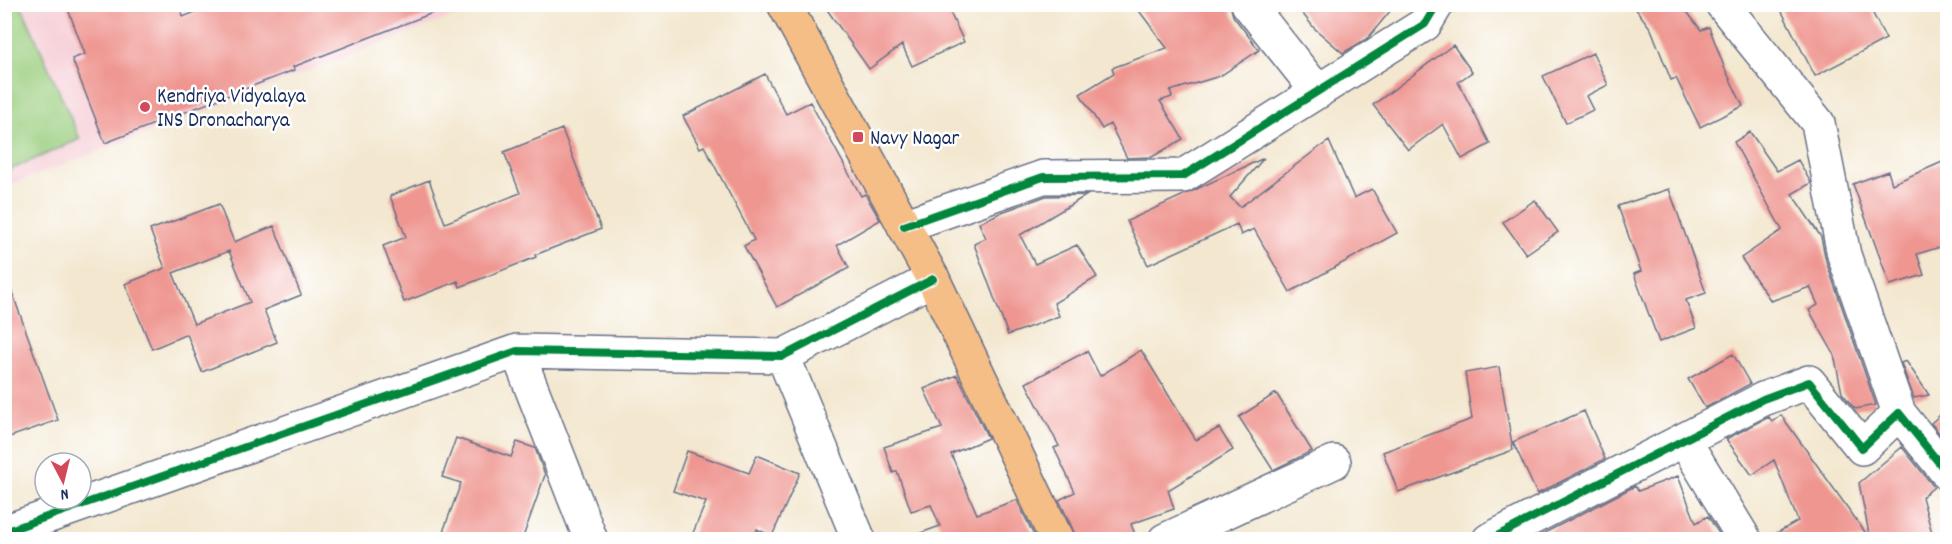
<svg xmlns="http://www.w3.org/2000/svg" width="1952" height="544" viewBox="0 0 1952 544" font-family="Dekko,sans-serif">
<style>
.built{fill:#f6cfd7}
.green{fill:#9ace7e;stroke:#5a7e6e;stroke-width:1.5}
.building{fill:#ef9691;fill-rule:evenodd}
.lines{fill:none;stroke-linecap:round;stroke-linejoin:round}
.minor-casing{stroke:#676f86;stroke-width:36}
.major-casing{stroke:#676f86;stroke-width:36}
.minor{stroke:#fff;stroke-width:33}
.major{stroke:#f6be87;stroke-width:33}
.cycleway-casing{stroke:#fff;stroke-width:11}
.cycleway{stroke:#00873e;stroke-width:8}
.poi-dot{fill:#d1495b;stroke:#fff;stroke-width:2}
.labels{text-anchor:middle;stroke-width:5;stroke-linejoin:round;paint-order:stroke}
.poi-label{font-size:21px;fill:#1b2f5e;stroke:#fff;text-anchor:start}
</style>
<rect width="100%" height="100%" fill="#fff"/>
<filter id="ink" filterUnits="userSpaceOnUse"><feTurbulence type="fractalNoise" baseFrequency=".0167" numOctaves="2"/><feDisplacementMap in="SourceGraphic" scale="12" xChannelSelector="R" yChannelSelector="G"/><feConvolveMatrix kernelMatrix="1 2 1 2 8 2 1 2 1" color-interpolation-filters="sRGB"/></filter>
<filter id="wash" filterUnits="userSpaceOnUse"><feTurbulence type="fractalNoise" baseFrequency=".008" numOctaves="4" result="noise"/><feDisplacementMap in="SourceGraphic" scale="24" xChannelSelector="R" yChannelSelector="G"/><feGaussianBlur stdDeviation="1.35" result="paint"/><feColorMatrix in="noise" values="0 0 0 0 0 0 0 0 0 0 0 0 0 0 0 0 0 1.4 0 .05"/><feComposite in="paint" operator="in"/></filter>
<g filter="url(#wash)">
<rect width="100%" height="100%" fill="#f3e7cf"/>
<!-- built -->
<path class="built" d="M5,5H482L5,187Z"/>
<!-- green -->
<path class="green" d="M5,4L21,5L80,139L5,172Z"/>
<g id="blocks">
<!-- building -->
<path class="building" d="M66,4H180L183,17L215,4H448V7L293,67L294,70L105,143L72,59L85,54Z
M823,4H946L964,42L912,66L902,45L869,69Z
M1134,4H1230L1233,16L1259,50L1220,76L1170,91L1172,97L1160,101L1183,139L1152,157L1127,158L1110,124L1102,129L1080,94L1114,73L1112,68L1167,48Z
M1295,4H1396L1368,38L1343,53L1314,28Z
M1632,4H1681L1701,30L1709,27L1725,69L1743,106L1700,127L1676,78L1671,80L1651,29Z
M1778,4H1868L1886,39L1815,76Z
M1453,45L1472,72L1458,82L1490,144L1462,159L1443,124L1408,150L1373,105Z
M1593,53L1608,85L1586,96L1593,110L1566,123L1543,76Z
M765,74L786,114L810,102L861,196L865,194L880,220L837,245L849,268L777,307L744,246L754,240L704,146L700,148L683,116Z
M562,129L601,229L535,255L536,257L460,287L458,281L404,302L383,246L406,237L390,196L429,180L445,223L520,193L504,152Z
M1750,132L1777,171L1798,160L1811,183L1792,194L1821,237L1826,261L1876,405L1855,409L1842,393L1834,354L1809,310L1818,305L1810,287L1771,301L1741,258L1782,230L1734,142Z
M1329,141L1354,198L1372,189L1397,233L1290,292L1254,229L1241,235L1237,224L1148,265L1127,221L1264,158L1230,197L1240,207L1317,149Z
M1947,160V245L1917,254L1924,275L1890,285L1853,184L1888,171L1892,184Z
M1669,189L1706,293L1686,300L1696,328L1659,342L1634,274L1641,271L1618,206Z
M1087,195L1020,235L1035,264L1077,245L1097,277L1054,303L1059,316L1008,335L974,244L986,238L979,223L1002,212L1046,196Z
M1535,200L1558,232L1526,254L1503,222Z
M219,204L234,242L274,226L301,295L264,310L277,342L202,372L187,334L152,349L125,284L165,268L150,230ZM229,251L250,302L194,324L173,273Z
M4,281H8L58,420L4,439Z
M1141,350L1196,440L1219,428L1233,450L1168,490L1174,509L1131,524L1137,540H1075L1074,532L1059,500L1075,492L1054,448L1059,446L1026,383L1087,351L1100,376Z
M1733,354L1750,384L1705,408L1688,379Z
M1906,361L1929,395L1914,398L1901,363Z
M1499,367L1513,450L1398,492L1383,452L1472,419L1465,373Z
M957,375L988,438L951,454L977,514L1017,500L1036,540H915V535L940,526L931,505L911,511L897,471L893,473L884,447L942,428L924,389Z
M1276,393L1312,451L1273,470L1239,417Z
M1947,409V443L1931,423Z
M1584,411L1605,459L1537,494L1513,442Z
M1781,415L1870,539L1859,483L1902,447L1934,487L1922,497L1934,540H1764L1798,521L1774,460L1752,475L1726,439L1769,417L1772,422Z
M456,438L511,457L517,442L535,448L545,475L522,540H440L461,483L442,477Z
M687,451L749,473L757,455L800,473L772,536L757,529L753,540H690L706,502L673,491Z
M1678,476L1696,523L1708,516L1723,540H1531L1635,486L1638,491Z"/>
</g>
</g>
<g filter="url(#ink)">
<use href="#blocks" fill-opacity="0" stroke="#676f86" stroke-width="1.5"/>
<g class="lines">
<defs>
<path id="minor" d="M1248,4L1318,92
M1722,4L1818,123L1844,255L1899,413
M904,226L1043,177L1183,176L1425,24L1437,4
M517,351L591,540
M783,356L859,540
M1684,440L1745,540
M4,532L517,351L783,356L933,279
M1165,540L1334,462
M1489,540L1763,399L1809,382L1862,448L1899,413L1948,474"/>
<path id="major" d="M784,4L933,279L1057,540"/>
</defs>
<!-- minor casing -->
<use href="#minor" class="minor-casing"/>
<!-- major casing -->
<use href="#major" class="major-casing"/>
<!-- minor -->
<use href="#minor" class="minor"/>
<!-- major -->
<use href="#major" class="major"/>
<defs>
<path id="cycleway" d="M904,226L1043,177L1183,176L1425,24L1437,4
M4,532L517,351L783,356L933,279
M1489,540L1763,399L1809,382L1862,448L1899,413L1948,474"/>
</defs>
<!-- cycleway casing -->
<use href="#cycleway" class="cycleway-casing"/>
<!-- cycleway -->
<use href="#cycleway" class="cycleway"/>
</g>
</g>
<!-- markers -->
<g class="poi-dot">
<circle cx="145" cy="107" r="6"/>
<rect x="852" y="131" width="12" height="12" rx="3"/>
</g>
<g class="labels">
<!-- poi labels -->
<g class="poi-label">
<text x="157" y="102">Kendriya Vidyalaya<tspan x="157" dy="24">INS Dronacharya</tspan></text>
<text x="870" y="144">Navy Nagar</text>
</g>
</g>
<!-- margin -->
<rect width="1952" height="544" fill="none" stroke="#fff" stroke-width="24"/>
<!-- north arrow -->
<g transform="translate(63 481) rotate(173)"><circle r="28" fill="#ffffff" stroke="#a4acbf" stroke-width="1.5"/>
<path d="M0-4.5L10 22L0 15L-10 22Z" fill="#d1495b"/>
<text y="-9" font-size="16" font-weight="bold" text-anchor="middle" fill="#1b2f5e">N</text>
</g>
</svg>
